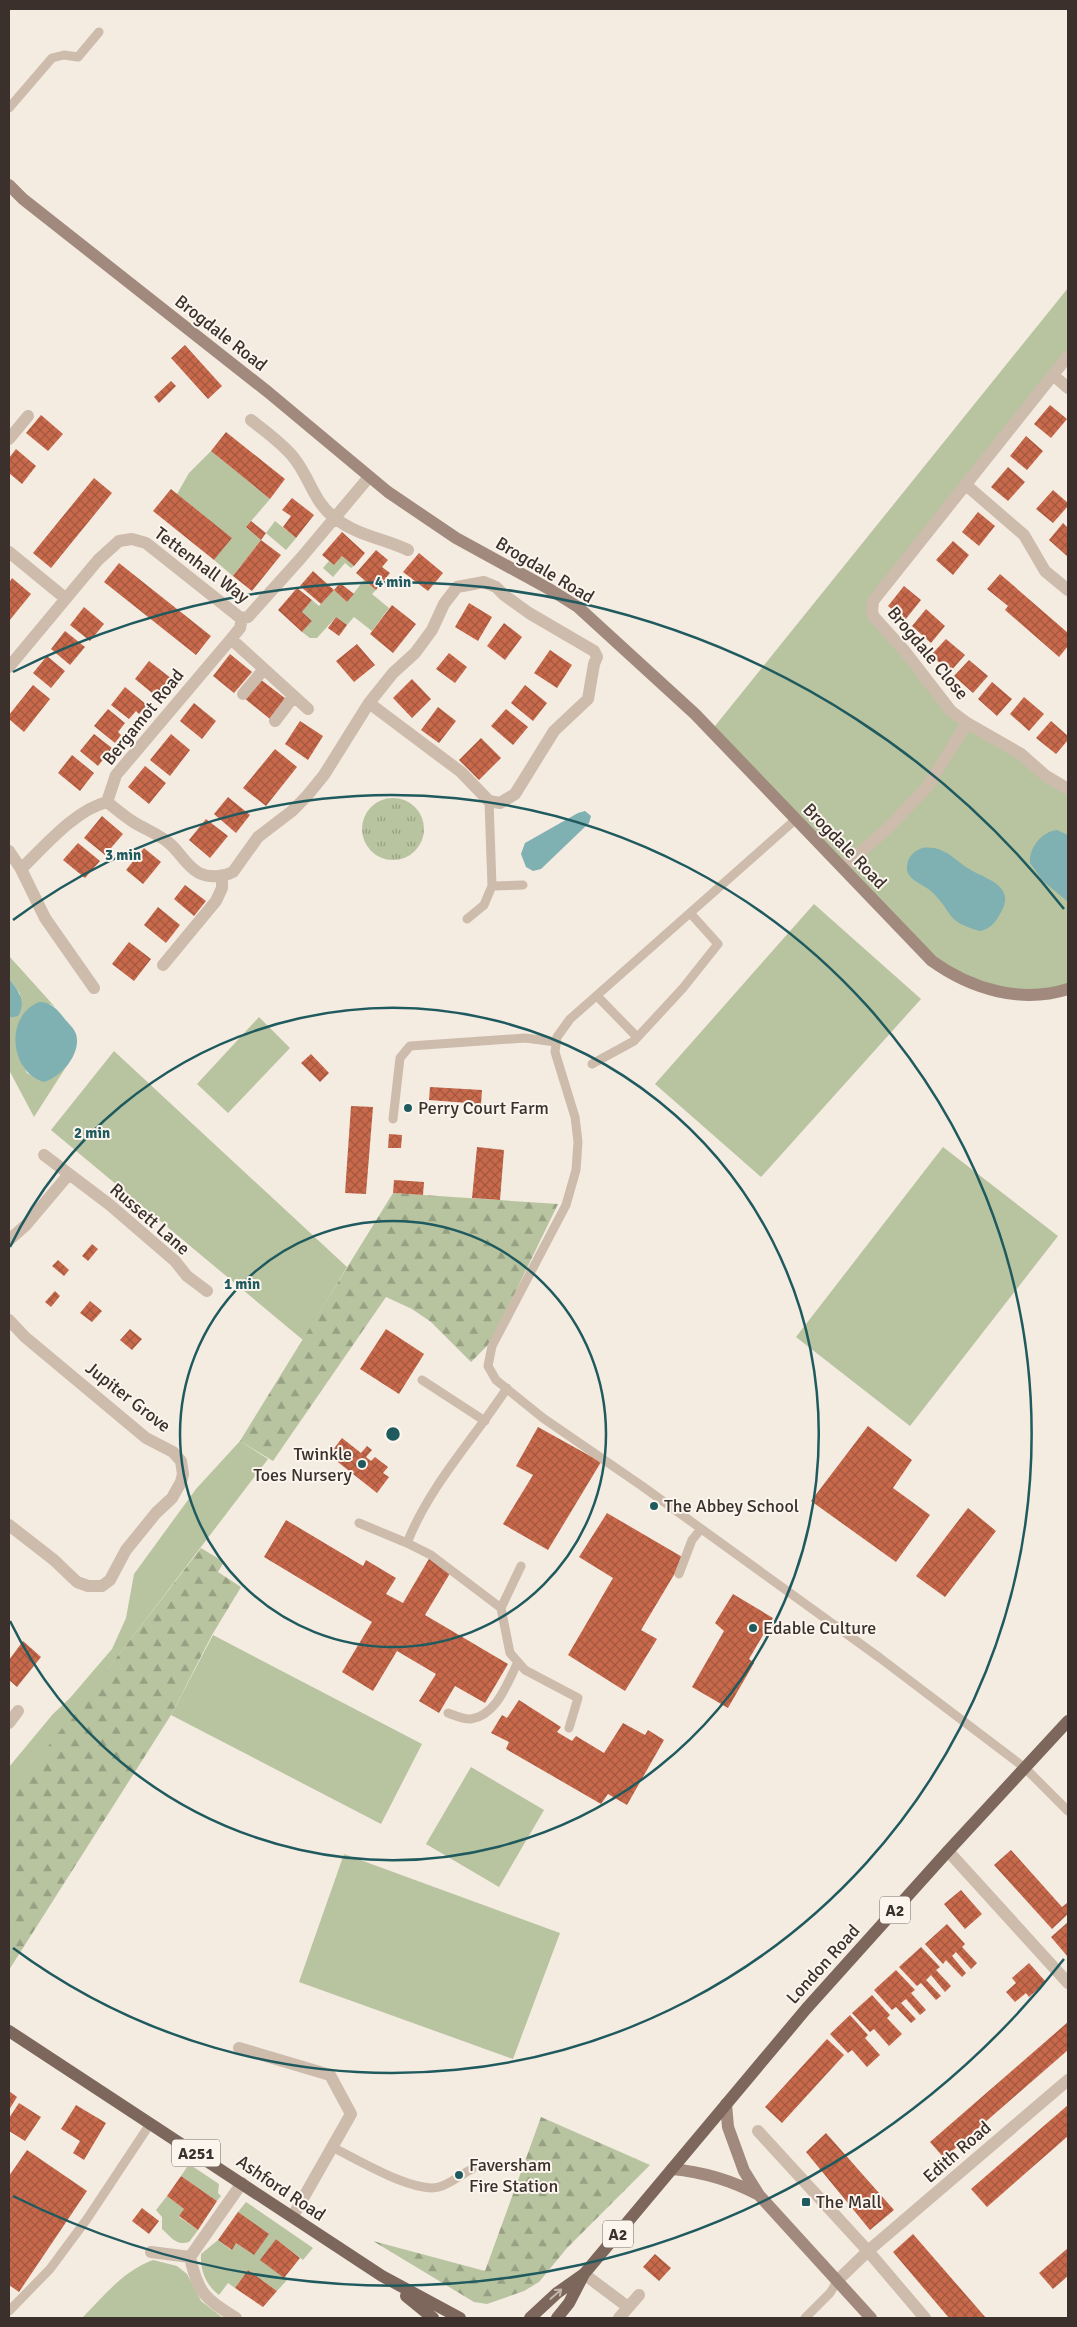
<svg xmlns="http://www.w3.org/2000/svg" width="1077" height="2327" viewBox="0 0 1077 2327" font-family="Signika,sans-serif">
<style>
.green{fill:#b8c4a0}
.forest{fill:url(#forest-firs)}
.park{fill:url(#park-tufts)}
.water{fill:#7fb0b2}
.building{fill:url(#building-cross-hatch)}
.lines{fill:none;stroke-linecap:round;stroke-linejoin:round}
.lane{stroke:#cdbbac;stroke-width:9}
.street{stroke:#cdbbac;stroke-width:12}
.secondary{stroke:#a18a7d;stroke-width:12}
.primary{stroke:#7d675c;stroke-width:12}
.oneway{stroke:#c2b5ac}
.ring{fill:none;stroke:#1f5a5e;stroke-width:2.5}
.poi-dot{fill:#1f5a5e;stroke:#fbf5ee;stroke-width:2}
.labels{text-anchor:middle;stroke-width:4;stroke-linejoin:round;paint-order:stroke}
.shield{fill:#fbf5ee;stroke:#756b66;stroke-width:1}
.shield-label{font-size:16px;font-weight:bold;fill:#3b302b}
.street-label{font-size:18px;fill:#3b302b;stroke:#fbf5ee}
.poi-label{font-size:18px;fill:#3b302b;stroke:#fbf5ee;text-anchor:start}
.centre{fill:#1f5a5e;stroke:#fbf5ee;stroke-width:2.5}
.ring-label{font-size:15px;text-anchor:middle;font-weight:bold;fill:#1f5a5e;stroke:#fbf5ee;stroke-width:4;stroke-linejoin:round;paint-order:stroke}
</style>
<defs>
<pattern id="forest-firs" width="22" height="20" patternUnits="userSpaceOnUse" patternTransform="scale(1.25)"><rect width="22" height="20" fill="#b8c4a0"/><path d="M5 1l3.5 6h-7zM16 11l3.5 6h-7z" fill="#97a083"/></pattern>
<pattern id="park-tufts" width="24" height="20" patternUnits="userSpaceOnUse" patternTransform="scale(1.25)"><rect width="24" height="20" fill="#b8c4a0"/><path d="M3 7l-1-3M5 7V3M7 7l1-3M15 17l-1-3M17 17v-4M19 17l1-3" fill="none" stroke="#97a083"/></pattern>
<pattern id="building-cross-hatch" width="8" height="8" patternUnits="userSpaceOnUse" patternTransform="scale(1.25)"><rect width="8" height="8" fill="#c8694b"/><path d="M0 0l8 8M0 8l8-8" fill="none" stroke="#a4573f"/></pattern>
</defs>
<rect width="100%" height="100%" fill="#f4ebe1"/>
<!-- green -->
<path class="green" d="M1068,288V356L872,606L944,703L1068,789V989L1042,995L957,978L711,731Z
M211,451L270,499L246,527L261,540L233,576L214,560L232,538L177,494L189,473Z
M275,521L296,538L286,550L266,533Z
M342,556L354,566L351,568L345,563L333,577L323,568L329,561L334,565Z
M364,580L376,590L372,594L389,608L372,631L354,617L347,625L336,617L317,638H310L302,632L312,621L302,612L312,600L319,606L334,590L347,602Z
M814,904L921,999L761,1177L655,1084Z
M9,956L55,1007L50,1004L17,1052L27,1073L43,1082L64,1068L75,1053L34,1117L9,1070V1018H11L20,994L9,978Z
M259,1017L290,1048L228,1113L197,1084Z
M114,1051L347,1267L303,1340L51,1130Z
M943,1147L1058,1236L910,1426L796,1337Z
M240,1441L268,1459L9,1799V1767L53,1714L70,1698L112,1649L126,1618L134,1574L196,1489Z
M213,1635L422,1744L381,1824L171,1715Z
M471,1767L544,1810L499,1887L426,1844Z
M344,1854L560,1933L513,2059L299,1982Z
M189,2164L219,2184L218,2193L221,2196L217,2201L181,2176Z
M167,2196L184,2209L179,2217L198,2230L189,2242C176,2246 171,2237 162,2229V2217L156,2210Z
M246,2202L313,2248L303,2260L276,2239L261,2260L287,2280L277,2291L248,2270L235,2288L228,2283L219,2295C206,2285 200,2271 201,2254L218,2240L231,2250L236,2243L254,2255L238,2212Z
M153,2260L177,2266L187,2274L201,2301L223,2318H82C104,2296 123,2271 153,2260Z"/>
<!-- forest -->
<path class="forest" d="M393,1193L558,1204L495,1334L491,1342L471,1362L431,1322L412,1309L386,1297L273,1461L240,1441Z
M201,1548L224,1562L218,1572L241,1587L212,1635L171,1715L9,1970V1797Z
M541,2117L650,2165L567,2248L539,2282L524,2291L487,2304L474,2302L373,2241L485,2271Z"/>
<!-- park -->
<path class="park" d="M362 829a31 31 0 1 1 62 0a31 31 0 1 1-62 0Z"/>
<!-- water -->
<path class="water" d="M585,811L591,816L589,823L541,869L533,871L526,867L521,854L525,843L578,813Z
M1057,830L1068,835V902L1043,881L1030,863C1029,848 1041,832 1057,830Z
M922,848C944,845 953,859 969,869C988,880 1017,886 1000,914C995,923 990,929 980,931C944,921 954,913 932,892C922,882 902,880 908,861C911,854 915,851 922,848Z
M9,978C18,991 27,1001 18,1016L9,1018Z
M39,1002C51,1002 57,1009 64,1018C68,1023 74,1028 76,1034C82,1053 61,1078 43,1082C9,1070 5,1016 39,1002Z"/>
<!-- building -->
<path class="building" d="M185,345L222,386L208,399L171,358Z
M171,381L176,386L159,403L154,397Z
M1050,405L1067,419L1051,438L1034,424Z
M41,415L63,434L48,451L26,433Z
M226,432L285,479L270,499L211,451Z
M1026,436L1043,451L1027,470L1010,456Z
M16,449L36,466L22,484L9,473V458Z
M1008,467L1025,482L1008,501L991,487Z
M94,478L112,493L51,568L33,553Z
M171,489L232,538L214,560L153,511Z
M1053,490L1068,503V506L1053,523L1036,509Z
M292,498L314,515L296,538L283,527L291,516L282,510Z
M978,512L995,526L979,546L962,532Z
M251,521L266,533L261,540L246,527Z
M1063,523L1068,528V557L1049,540Z
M342,532L365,553L354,566L342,556L334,565L322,555Z
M261,540L281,555L252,591L233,576Z
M953,541L969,555L953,575L936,560Z
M376,550L388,560L382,567L390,573L376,590L356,573Z
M419,553L443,573L428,591L403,572Z
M119,563L211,636L196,655L104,582Z
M313,571L334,590L321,604L300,586Z
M1000,574L1068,633V646L1059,657L1005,610L1008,606L987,589Z
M12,578L31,594L9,621V583Z
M340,583L354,594L347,602L334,590Z
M904,586L921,600L905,620L888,606Z
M297,588L312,600L302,612L312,621L302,632L278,610Z
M469,603L492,617L478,641L455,627Z
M392,605L416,624L393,653L370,634Z
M84,607L104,624L90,641L70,625Z
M926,609L945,626L931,643L912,626Z
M336,617L347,625L339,636L328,628Z
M504,623L522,637L505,660L487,646Z
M65,631L85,647L70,665L51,649Z
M946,639L965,655L950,672L931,655Z
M357,644L375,665L354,682L336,661Z
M550,650L572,665L557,688L534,673Z
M449,653L467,667L455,683L436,669Z
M230,654L252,672L234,693L213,676Z
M47,656L65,671L51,688L33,673Z
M969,660L988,676L973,693L954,676Z
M149,661L172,679L157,697L135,679Z
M260,679L286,699L270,719L244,698Z
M412,679L431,699L412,718L393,698Z
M992,682L1012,699L997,716L978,699Z
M33,685L50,699L24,732L9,719V715Z
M525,685L547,703L533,721L511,703Z
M125,687L147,705L139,714L136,711L129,719L111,705Z
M1024,697L1044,714L1029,731L1010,714Z
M194,703L216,721L202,739L180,721Z
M438,707L456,721L439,743L421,730Z
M108,709L125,723L118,732L121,735L115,743L94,726Z
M506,709L528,727L513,745L491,726Z
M300,721L323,736L308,760L285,744Z
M1051,721L1068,736V740L1056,754L1036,738Z
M94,734L112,748L98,766L80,751Z
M171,734L190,750L170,776L150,760Z
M481,738L501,758L479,780L459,760Z
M275,749L297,767L266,806L243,788Z
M72,755L94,773L80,791L58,773Z
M145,766L166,783L149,804L128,787Z
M228,797L250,815L236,833L214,814Z
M102,816L123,834L105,855L84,838Z
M206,819L228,836L210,858L189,840Z
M78,843L100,861L85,878L63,860Z
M144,848L161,862L143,884L126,870Z
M185,885L206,901L194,916L174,899Z
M158,907L180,925L166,943L144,925Z
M129,942L151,959L134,981L112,964Z
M311,1054L329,1073L320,1082L301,1063Z
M430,1087L482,1090L481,1104L429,1100Z
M351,1106L373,1107L366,1194L345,1193Z
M389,1134L402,1135L401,1148H388Z
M477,1147L504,1150L500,1200L472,1198Z
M394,1180L424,1182L423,1195L393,1193Z
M92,1244L98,1249L88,1261L82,1256Z
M58,1260L69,1270L64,1276L52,1266Z
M55,1291L60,1296L51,1307L45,1302Z
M90,1301L102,1311L92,1322L80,1313Z
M130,1329L142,1339L132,1350L120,1340Z
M386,1329L424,1354L399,1394L360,1369Z
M868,1426L912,1460L893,1488L930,1515L896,1562L811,1501Z
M538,1427L601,1462L548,1550L503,1524L533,1475L516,1466Z
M342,1438L361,1453L367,1446L372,1450L366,1457L371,1461L375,1457L388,1467L383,1473L389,1477L377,1493L329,1455Z
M968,1508L996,1531L945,1597L916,1576Z
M607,1513L684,1558L641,1630L657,1639L625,1691L568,1655L613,1578L579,1557Z
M286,1520L363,1566L366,1560L396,1578L386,1594L403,1603L430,1557L452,1570L425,1615L508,1664L485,1703L455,1686L439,1713L419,1701L436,1674L397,1651L373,1691L342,1672L372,1622L264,1557Z
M733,1594L773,1618L749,1659L754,1663L728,1708L692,1687L724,1631L715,1623Z
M23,1641L41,1657L17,1687L9,1680V1660Z
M519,1700L561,1727L557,1732L572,1741L576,1736L604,1753L623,1723L645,1735L648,1730L664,1740L627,1805L608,1794L601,1804L506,1749L509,1742L491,1733L502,1715L507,1718Z
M1011,1850L1062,1907L1067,1903L1068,1904V1914L1052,1929L994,1865Z
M961,1890L982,1914L965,1929L944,1904Z
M1068,1922V1957L1051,1937Z
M947,1924L965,1944L962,1947L977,1963L971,1969L956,1952L952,1956L966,1973L962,1977L946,1960L943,1964L925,1944Z
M921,1947L940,1967L936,1970L951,1986L945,1992L931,1975L926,1980L941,1996L936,2000L921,1983L917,1986L899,1967Z
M1029,1963L1046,1982L1029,1997L1026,1993L1015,2002L1006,1992L1016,1983L1012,1978Z
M896,1970L915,1990L911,1993L926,2010L920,2015L906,1999L901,2003L916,2019L911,2023L896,2007L892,2010L874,1990Z
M872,1995L890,2015L887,2018L902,2034L889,2046L874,2029L870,2032L852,2013Z
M850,2015L868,2035L865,2038L880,2055L867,2067L852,2050L848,2053L830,2034Z
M1068,2022V2050L944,2158L930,2142Z
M827,2039L844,2055L782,2123L765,2107Z
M9,2091L17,2097L9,2110Z
M19,2103L41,2117L25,2141L9,2131V2118Z
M76,2105L106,2123L84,2160L73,2153L80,2141L61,2129Z
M1068,2105V2136L987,2207L971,2189Z
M826,2133L894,2210L870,2230L806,2152Z
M27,2150L87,2191L19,2292L9,2285V2176Z
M181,2176L217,2201L198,2230L179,2216L184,2209L167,2196Z
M142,2208L159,2221L149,2234L132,2221Z
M238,2212L269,2234L254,2255L236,2243L232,2250L218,2240Z
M913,2234L986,2318H949L893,2252Z
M276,2239L300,2258L284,2278L260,2260Z
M1068,2248V2276L1053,2289L1039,2273Z
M655,2254L671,2268L659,2281L643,2267Z
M248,2270L277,2291L263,2307L235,2288Z"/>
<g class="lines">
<!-- lane -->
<path class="lane" d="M9,108L52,58L64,55L78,57L99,32
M795,820L570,1019L557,1037L555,1052L575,1117L578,1142L576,1170L566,1205L492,1346L488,1366L496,1380L543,1418L642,1486L880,1658L1025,1768L1068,1811
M492,886L523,885
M467,919L484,905L492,886L489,801
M597,996L637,1037
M592,1064L634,1041L683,988L718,944L691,914
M393,1119L400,1058L410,1046L525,1038L556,1042
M422,1380L485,1421
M507,1388C473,1440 430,1485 407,1543L431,1555L501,1608L510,1653L525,1670L578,1698L569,1728
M359,1523L407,1543
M679,1574L692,1540L701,1529
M501,1608L521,1566
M448,1713C454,1715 464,1720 471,1719C497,1715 507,1683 518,1662
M332,2147C357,2159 414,2194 439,2187C450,2184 462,2174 472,2169
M9,2311L50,2269L87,2219L150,2124
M805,2318L830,2293L838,2280"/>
<!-- street -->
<path class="street" d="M1068,356L873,601L872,612L874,617L903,649L951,711L967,723L1021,754L1046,776L1068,789
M1053,375L1068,388
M251,420C266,432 283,444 294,458C310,478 314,503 335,518C356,535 385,539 408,550
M9,439L28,416
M966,485L1024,535L1045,571L1068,590
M9,552L65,598
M231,639L308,709
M9,667L98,560L119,541L132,539L146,543L238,616L242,618L248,617L301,558L369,477
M243,694L264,669
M275,721L294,696
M107,802C116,809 125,817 135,823C147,830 158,834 169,843C180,852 186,866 199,873C209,878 223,877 233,872L258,837L292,811L306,797L324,775L369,703L393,673L415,653L432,630L444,604L457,587L484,582L496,587L504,595L529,613L594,651L597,657L594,664L588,699L554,731L515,794L500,803L489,801L461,772L369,703
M9,851L21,869L45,918L94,988
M843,868L889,827L927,787L967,723
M21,869C45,846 75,810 107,802L116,775L231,639L240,628L242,618
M163,965L216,901L222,888V876
M44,1155L110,1205L175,1261L187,1276L207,1291
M9,1240L26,1225L69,1174
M9,1320L25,1337L146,1438L173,1452L181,1461L183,1474L181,1482L172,1498L156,1513L126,1550L110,1580L102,1586H88L77,1582L54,1560L9,1525
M9,1723L18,1711
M948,1851L1068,1983
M239,2048L330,2075L351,2114L293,2216
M758,2131L868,2251L925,2318
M151,2252L190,2257
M584,2274L628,2307
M838,2280L868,2251L1068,2080
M236,2318C205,2298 198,2294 190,2257L242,2183
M619,2318L639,2295"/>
<!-- secondary -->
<path class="secondary" d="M9,185L23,199L268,392L388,492L456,538L551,590L578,607L695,714L932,961C971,989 1021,1004 1068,989
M726,2104L728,2127L744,2171L759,2195L871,2318
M672,2169C703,2172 731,2180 759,2195"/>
<!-- primary -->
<path class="primary" d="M9,2031L382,2276L460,2318
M406,2296L433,2318
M530,2318L557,2293L584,2274
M557,2318L569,2303L584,2274L806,2009L948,1851L1068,1721"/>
</g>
<!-- one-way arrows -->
<defs><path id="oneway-shaft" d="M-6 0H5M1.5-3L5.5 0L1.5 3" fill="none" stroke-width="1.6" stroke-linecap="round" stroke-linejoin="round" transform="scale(1.25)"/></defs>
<use class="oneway" href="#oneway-shaft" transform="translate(556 2294) rotate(-41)"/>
<!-- distance rings -->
<g class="ring">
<circle cx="393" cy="1434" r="213"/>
<path d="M10 1247A426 426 0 1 1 10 1621"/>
<path d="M13 920A639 639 0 1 1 13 1948"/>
<path d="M1064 1959A852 852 0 0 1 13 2196M13 672A852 852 0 0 1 1064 909"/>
</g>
<!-- markers -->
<g class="poi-dot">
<circle cx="408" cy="1108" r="5"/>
<circle cx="362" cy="1464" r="5"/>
<circle cx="654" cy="1506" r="5"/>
<circle cx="753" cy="1628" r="5"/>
<circle cx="459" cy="2175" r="5"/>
<rect x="801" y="2197" width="10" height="10" rx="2.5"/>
</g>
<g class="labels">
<!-- shield labels -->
<g class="shield">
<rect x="880" y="1896.5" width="30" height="27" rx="4"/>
<rect x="172" y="2139.5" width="48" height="27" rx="4"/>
<rect x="603" y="2220.5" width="30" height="27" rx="4"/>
</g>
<g class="shield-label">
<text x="895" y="1916">A2</text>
<text x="196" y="2159">A251</text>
<text x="618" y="2240">A2</text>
</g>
<!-- street labels -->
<g class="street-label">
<text transform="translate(221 333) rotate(38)" y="6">Brogdale Road</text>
<text transform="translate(202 565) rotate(37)" y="6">Tettenhall Way</text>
<text transform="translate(545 570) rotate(31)" y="6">Brogdale Road</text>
<text transform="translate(928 653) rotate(50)" y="6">Brogdale Close</text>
<text transform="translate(143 717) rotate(-51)" y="6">Bergamot Road</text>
<text transform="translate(845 846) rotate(46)" y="6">Brogdale Road</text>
<text transform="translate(150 1219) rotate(41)" y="6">Russett Lane</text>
<text transform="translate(128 1397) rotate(38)" y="6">Jupiter Grove</text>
<text transform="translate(823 1964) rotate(-48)" y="6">London Road</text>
<text transform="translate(957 2152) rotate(-41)" y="6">Edith Road</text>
<text transform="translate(281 2188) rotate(34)" y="6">Ashford Road</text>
</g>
<!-- poi labels -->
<g class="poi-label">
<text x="418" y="1114">Perry Court Farm</text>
<text x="352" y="1460" text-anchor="end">Twinkle<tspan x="352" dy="21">Toes Nursery</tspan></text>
<text x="664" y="1512">The Abbey School</text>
<text x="763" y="1634">Edable Culture</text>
<text x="469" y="2171">Faversham<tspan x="469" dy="21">Fire Station</tspan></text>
<text x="816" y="2208">The Mall</text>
</g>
</g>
<circle cx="393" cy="1434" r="8" class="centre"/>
<g class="ring-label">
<text x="393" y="587">4 min</text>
<text x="123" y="860">3 min</text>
<text x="92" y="1138">2 min</text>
<text x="242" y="1289">1 min</text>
</g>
<!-- border -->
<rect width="1077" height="2327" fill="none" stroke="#3b302b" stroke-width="20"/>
</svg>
